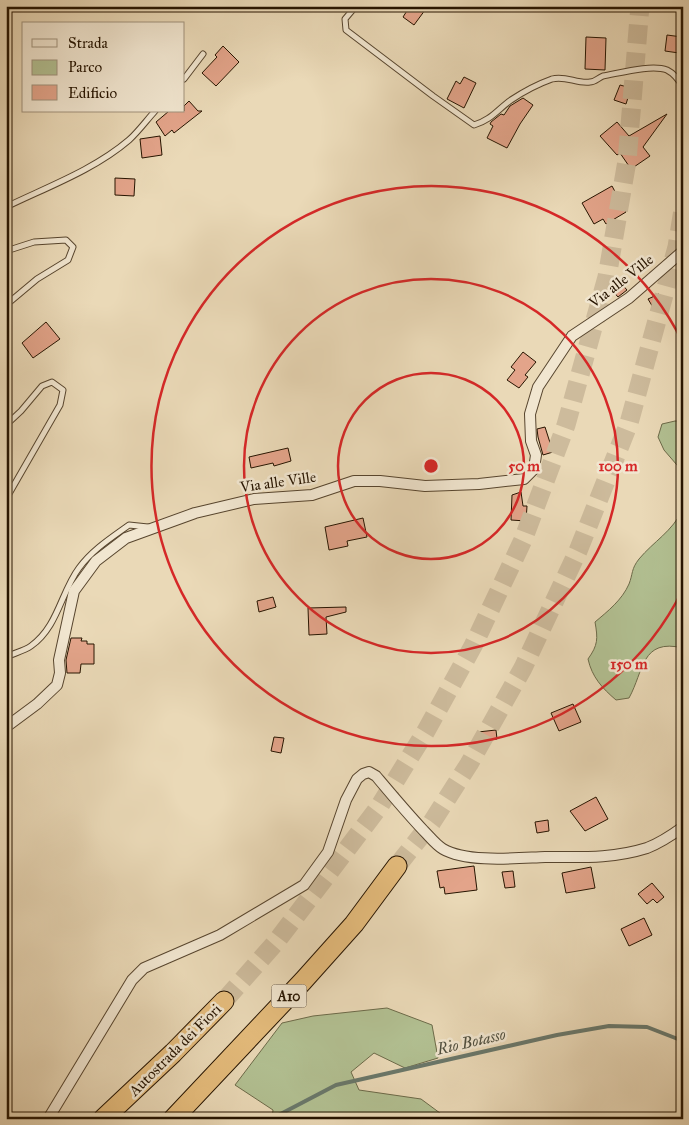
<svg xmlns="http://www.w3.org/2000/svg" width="689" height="1125" viewBox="0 0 689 1125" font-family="'IM FELL Great Primer',serif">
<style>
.green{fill:#b2c092;stroke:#6c6a49}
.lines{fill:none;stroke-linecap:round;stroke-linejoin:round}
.stream{stroke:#6a786b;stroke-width:4}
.building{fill:#e3a48a;stroke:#261400}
.highway-tunnel{stroke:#cdbb9c;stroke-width:19;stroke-dasharray:19 9;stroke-linecap:butt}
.lane-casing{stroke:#57452e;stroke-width:7}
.street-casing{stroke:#57452e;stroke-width:12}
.highway-casing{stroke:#261400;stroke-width:21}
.lane{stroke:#f1e6d0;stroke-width:5}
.street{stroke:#f1e6d0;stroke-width:10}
.highway{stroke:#e5bc7c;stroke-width:19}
.ring{fill:none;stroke:#d62828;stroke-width:2.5}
.labels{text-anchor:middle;stroke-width:5;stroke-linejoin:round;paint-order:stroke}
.shield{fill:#f1e6d0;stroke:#63533e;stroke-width:1}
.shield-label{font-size:14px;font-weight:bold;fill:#261400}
.street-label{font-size:15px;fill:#261400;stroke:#f1e6d0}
.water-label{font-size:16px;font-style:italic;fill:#4e4e3e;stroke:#f1e6d0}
.centre{fill:#d62828;stroke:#f1e6d0;stroke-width:2.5}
.ring-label{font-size:15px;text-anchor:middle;font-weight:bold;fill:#d62828;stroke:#f1e6d0;stroke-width:5;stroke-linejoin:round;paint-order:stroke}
</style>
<rect width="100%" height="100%" fill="#ead9b7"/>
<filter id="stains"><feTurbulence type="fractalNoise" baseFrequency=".004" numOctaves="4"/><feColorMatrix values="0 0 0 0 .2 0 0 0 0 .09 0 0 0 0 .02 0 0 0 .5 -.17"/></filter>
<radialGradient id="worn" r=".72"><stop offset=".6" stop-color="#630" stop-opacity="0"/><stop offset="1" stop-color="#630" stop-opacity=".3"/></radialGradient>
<!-- green -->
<path class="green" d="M675,421H683V472L664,450L658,437L662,424Z
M683,509V648C641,638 644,671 629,698L616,700C602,688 592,677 588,659C598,645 598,639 595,622C608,611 622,600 629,584C633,574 631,569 639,559C654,541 672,532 683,509Z
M387,1008L432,1025L438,1058L405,1068L374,1053L351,1072L359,1090L421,1099L448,1119H272L273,1110L235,1085L282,1023L313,1016Z"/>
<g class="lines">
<!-- stream -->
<path class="stream" d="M271,1119L336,1085L557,1035L609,1026L647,1027L683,1041"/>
</g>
<!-- building -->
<path class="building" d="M410,6H428L414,25L403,17Z
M667,35L682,37L679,53L665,51Z
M586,37L606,38L605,70L585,69Z
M223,46L239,62L216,86L202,73L217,57L215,55Z
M464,77L476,83L464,108L447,99L456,81L460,84Z
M620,85L631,88L626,104L614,100Z
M523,98L533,105L520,124L507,148L487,138L493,126L490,124L491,122L501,114L504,115L510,106Z
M189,101L198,111H202L174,133L172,130L165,136L156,122L169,111H184V106Z
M667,114L643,147L650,156L631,169L620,153L617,155L600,136L617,122L629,136Z
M160,136L162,155L142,158L140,139Z
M115,178L135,179L134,196L115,195Z
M612,186L626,212L606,224L603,219L594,224L582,203Z
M619,281L627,290L618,297L611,289Z
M659,294L665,303L654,309L648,299Z
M46,322L60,339L33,358L22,343Z
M523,352L536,362L525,375L528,377L519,388L507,380L515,370L511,367Z
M545,427L553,452L543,455L538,437L537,429Z
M288,448L291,461L274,466L273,463L251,468L249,457Z
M521,492L523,506H527L526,521L511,520L512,495Z
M363,518L367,537L347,541L348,546L329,550L325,527Z
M273,597L276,607L259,612L257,601Z
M346,607V612L326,617L327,634L309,635L308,608Z
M71,638H82L81,641H87V644H94V664H81L80,673H67L66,660Z
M573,704L581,722L559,731L551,713Z
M496,730L497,739L480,741L478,732Z
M274,737L284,738L281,753L271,751Z
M596,797L608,819L585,831L570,811Z
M548,820L549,831L537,833L535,822Z
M474,866L477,890L445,894L444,887L440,888L437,871Z
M591,867L595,888L566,893L562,873Z
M513,871L515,887L505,888L502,872Z
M652,883L664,897L657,903L653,899L647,904L638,894Z
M644,918L652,935L629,946L621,929Z"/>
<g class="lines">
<!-- highway-tunnel -->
<path class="highway-tunnel" d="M397,866L432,822L469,764L523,668L578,551L629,423L677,247L683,210
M224,1001L276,942L379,807L426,731L473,646L523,540L566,425L607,277L627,161L640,6"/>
<defs>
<path id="lane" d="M356,6L345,19L346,30L433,96L474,125C491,120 497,110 511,100C523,92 538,84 552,79C565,75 577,84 590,82C595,82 598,78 603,76C620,73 652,64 667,70C675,74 679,80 683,87
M184,79L203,54
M6,207C47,187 94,170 129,140C138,132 146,121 155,111
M6,251L34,242L66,240L73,247L68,260L37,279L6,305
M6,425L21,411L42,386L52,382L63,390L60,405L6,499
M6,657C14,653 24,651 31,646C58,627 61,592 79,568C92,550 111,538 129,525L148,527"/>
<path id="street" d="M6,727L37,704L57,685L60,673L59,660L74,591L96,561L126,538L195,513L254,499L312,495L354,481H380L425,486L479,484L524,479L534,469L536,455L531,441L530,414L538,387L572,336L629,298L683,251
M48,1119L132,980L144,968L220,935L304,885L328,852L346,800L357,779L363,774L369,772L376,776C392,795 407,813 424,831C430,837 436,845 443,849C467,863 517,858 545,857C580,857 612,859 647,848C660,843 672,835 683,827"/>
<path id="highway" d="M103,1119L173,1053L224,1001
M173,1119L303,981L354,924L397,866"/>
</defs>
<!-- lane casing -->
<use href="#lane" class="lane-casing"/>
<!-- street casing -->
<use href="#street" class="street-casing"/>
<!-- highway casing -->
<use href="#highway" class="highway-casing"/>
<!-- lane -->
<use href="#lane" class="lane"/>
<!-- street -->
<use href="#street" class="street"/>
<!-- highway -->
<use href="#highway" class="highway"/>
</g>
<!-- distance rings -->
<g class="ring">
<circle cx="431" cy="466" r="93"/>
<circle cx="431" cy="466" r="187"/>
<path d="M683 589A280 280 0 1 1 683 343"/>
</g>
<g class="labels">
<!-- shield labels -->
<rect class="shield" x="271.5" y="984.5" width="35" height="23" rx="4"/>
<g class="shield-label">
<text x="289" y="1001">A10</text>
</g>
<!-- street labels -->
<g class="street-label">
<text transform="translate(621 281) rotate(-38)" y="5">Via alle Ville</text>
<text transform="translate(278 482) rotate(-8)" y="5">Via alle Ville</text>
<text transform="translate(175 1050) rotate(-45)" y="5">Autostrada dei Fiori</text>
</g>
<!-- water labels -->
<g class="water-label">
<text transform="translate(471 1041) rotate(-13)" y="6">Rio Botasso</text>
</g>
</g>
<circle cx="431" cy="466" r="8" class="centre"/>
<g class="ring-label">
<text x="524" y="471">50 m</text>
<text x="618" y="471">100 m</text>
<text x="629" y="669">150 m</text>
</g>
<!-- margin -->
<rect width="689" height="1125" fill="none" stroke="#ead9b7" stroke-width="25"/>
<rect x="8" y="8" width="674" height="1110" fill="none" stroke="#261400" stroke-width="2.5"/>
<rect x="12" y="12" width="664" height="1100" fill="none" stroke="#261400"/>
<!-- legend -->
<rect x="22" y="22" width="162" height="90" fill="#f1e6d0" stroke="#a0927d"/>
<rect x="32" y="39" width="25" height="8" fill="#f1e6d0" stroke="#a0927d"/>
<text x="68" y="48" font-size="15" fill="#261400">Strada</text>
<rect x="32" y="60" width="25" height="15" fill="#b2c092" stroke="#a0927d"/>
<text x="68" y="72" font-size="15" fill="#261400">Parco</text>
<rect x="32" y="85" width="25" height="15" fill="#e3a48a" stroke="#a0927d"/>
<text x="68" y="98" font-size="15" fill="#261400">Edificio</text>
<rect width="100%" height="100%" filter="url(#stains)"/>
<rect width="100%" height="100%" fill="url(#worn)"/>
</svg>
